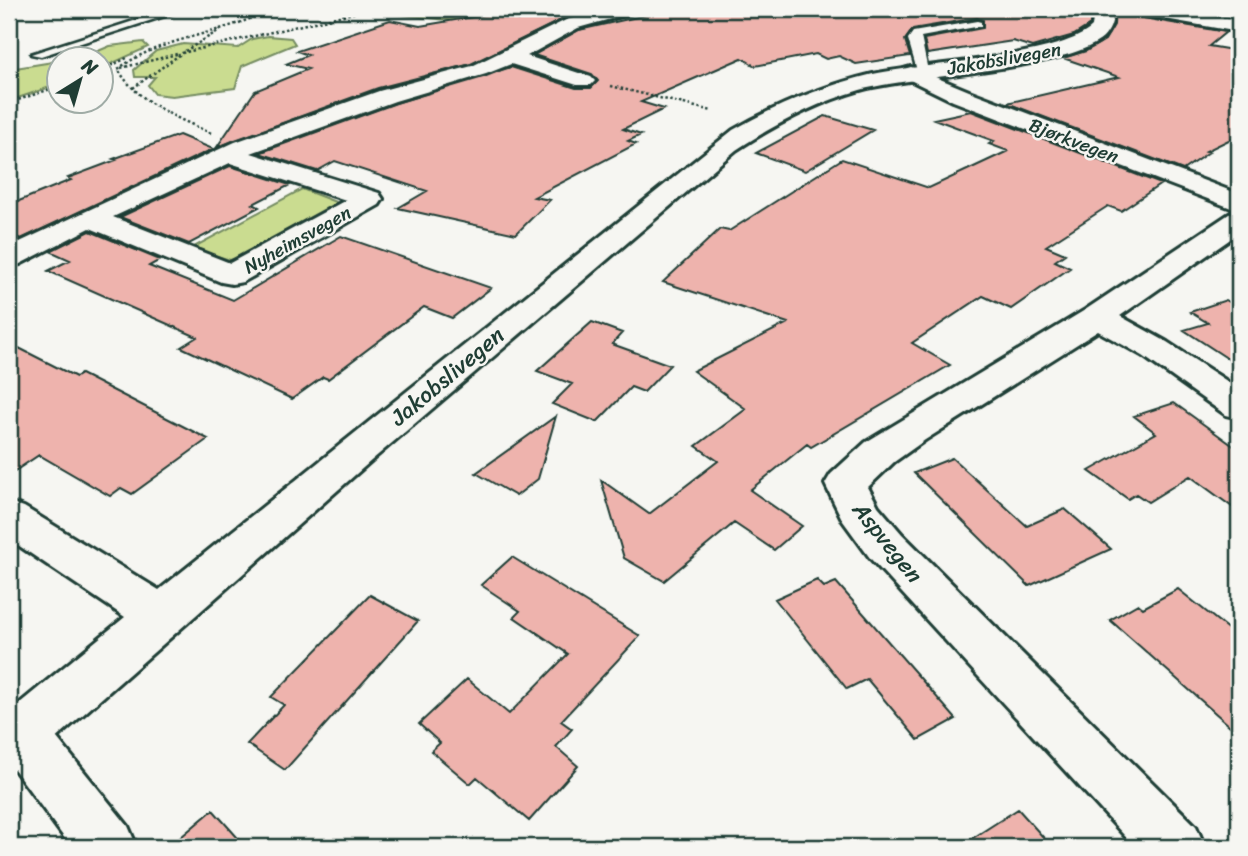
<svg xmlns="http://www.w3.org/2000/svg" width="1248" height="856" viewBox="0 0 1248 856" font-family="Sriracha,sans-serif">
<style>
.green{fill:#cadc90;stroke:#748c62;stroke-width:2}
.building{fill:#eeb3ad;stroke:#1f3d34;stroke-width:2}
.lines{fill:none;stroke-linecap:round;stroke-linejoin:round}
.service-casing{stroke:#1f3d34;stroke-width:5}
.minor-casing{stroke:#1f3d34;stroke-width:6}
.tertiary-casing{stroke:#1f3d34;stroke-width:6}
.path{stroke:#1f3d34;stroke-width:2.5;stroke-dasharray:2.5 2.5;stroke-linecap:butt}
.service{fill:#f6f6f2;fill-rule:evenodd}
.minor{fill:#f6f6f2;fill-rule:evenodd}
.tertiary{fill:#f6f6f2;fill-rule:evenodd}
.labels{text-anchor:middle;stroke-width:5;stroke-linejoin:round;paint-order:stroke}
.far-street-label{font-size:19px;fill:#1f3d34;stroke:#f6f6f2}
.street-label{font-size:23px;fill:#1f3d34;stroke:#f6f6f2}
</style>
<rect width="100%" height="100%" fill="#f6f6f2"/>
<filter id="ink" filterUnits="userSpaceOnUse"><feTurbulence type="fractalNoise" baseFrequency=".0143" numOctaves="2"/><feDisplacementMap in="SourceGraphic" scale="14" xChannelSelector="R" yChannelSelector="G"/><feConvolveMatrix kernelMatrix="1 2 1 2 8 2 1 2 1" color-interpolation-filters="sRGB"/></filter>
<g filter="url(#ink)">
<!-- green -->
<path class="green" d="M384,9H441L464,14L457,21L384,13Z
M268,36L291,38L295,44L242,66L235,88L172,96L155,94L148,85L155,77H135L134,70L156,51L183,44L238,48L252,39Z
M143,42L148,47L102,68V60L69,59L84,57L110,46Z
M59,61V84L9,101V69Z
M302,189L338,203L238,258L230,260L192,248Z"/>
<!-- building -->
<path class="building" d="M556,9L578,14L565,18L471,64L378,88L217,147L255,91L308,69L286,64L308,55L297,51L390,20L420,26L502,12L518,20Z
M673,9H1091L1090,25L1074,35L1032,47L1013,41L927,54L924,39L983,28V20L977,18L913,29L905,40L910,56L856,64L839,56L826,59L816,54L755,66L742,58L641,102L664,109L623,129L641,135L628,141L636,144L534,197L550,200L516,234L398,208L427,191L335,161L317,171L259,153L396,103L511,67L576,88H591L598,81L592,74L534,55L579,30Z
M1115,9H1126L1137,17L1226,32L1209,46L1239,51V135L1206,151L1209,152L1183,170L1007,103L1119,77L1063,58L1086,51L1105,40L1114,25Z
M971,111L1161,184L1121,211L1108,206L1046,246L1065,254L1055,261L1070,268L1011,309L983,296L912,343L950,365L811,447L807,444L750,490L802,526L774,550L734,523L664,581L624,558L601,480L649,514L718,461L696,446L746,409L693,371L788,323L663,282L720,229L729,231L842,159L929,188L1008,151L989,144L994,141L934,119Z
M825,116L873,130L805,171L756,153Z
M179,135L213,149L21,239L9,234V205L71,180L68,178L116,160L113,159Z
M230,166L290,185L253,204L259,207L189,244L120,217Z
M90,231L160,260L149,266L233,300L341,236L491,288L452,318L424,307L328,379L323,377L292,399L181,347L197,337L48,271L70,260L50,251Z
M1226,300L1239,308V366L1184,330L1208,323L1190,312Z
M592,322L622,333L612,344L670,365L644,392L631,387L597,422L552,404L572,384L537,371Z
M9,343L76,377L81,374L208,439L132,494L121,488L110,496L39,455L9,475Z
M1174,403L1239,450V512L1190,476L1148,502L1136,494L1128,499L1089,471L1156,433L1134,416Z
M556,416L538,479L516,496L476,473Z
M952,458L1027,526L1065,509L1111,549L1029,586L914,473Z
M512,557L640,636L561,721L572,729L556,747L578,766L529,821L477,777L470,784L431,751L440,743L419,724L467,679L509,714L568,654L514,617L520,611L481,585Z
M817,580L824,587L836,582L956,719L918,740L867,679L847,689L775,599Z
M1178,589L1239,638V734L1110,620L1138,604L1143,608Z
M370,595L418,621L285,770L247,744L284,705L271,697Z
M1018,809L1052,847H959Z
M213,810L246,847H169Z"/>
<g class="lines">
<defs>
<path id="service" d="M171,9H186L41,56L31,54Z
M977,21L981,22V26L921,37L928,71L918,74L908,39L913,32Z"/>
<path id="minor" d="M607,9H635L632,13L578,28L527,56L591,77L595,81L591,85H577L511,64L486,74L395,101L251,153L379,193L383,199L379,205L243,282L232,284L221,282L90,228L20,264L9,267V247L235,142L379,91L472,66L566,20ZM230,163L346,200L230,263L113,217Z
M1128,9H1166L1239,21V32L1137,14Z
M911,67L969,91L1239,194V211L953,101L904,77L901,73L904,69Z
M1239,212V233L1120,316L1167,342L1239,389V418L1226,415L1143,356L1098,331L925,440L894,462L868,487L878,506L902,534L1196,826L1205,847H1135L870,558L843,521L825,484L831,474L866,442L1085,310L1229,214Z
M21,710L40,717L128,826L137,847H71L9,762V715Z"/>
<path id="tertiary" d="M1094,9H1112C1114,20 1111,29 1103,38C1068,69 914,75 860,90C815,103 774,125 736,150L372,460L28,763L9,771V712L125,617L9,539V502L24,507L159,590L733,130C777,105 823,86 873,74C924,63 1059,58 1092,27Z"/>
</defs>
<!-- service casing -->
<use href="#service" class="service-casing"/>
<!-- minor casing -->
<use href="#minor" class="minor-casing"/>
<!-- tertiary casing -->
<use href="#tertiary" class="tertiary-casing"/>
<!-- path -->
<path class="path" d="M185,51L220,30
M121,68L177,54
M102,70L127,58
M611,86L712,111
M133,88L182,53L370,9
M9,103L60,86
M211,133C177,118 138,103 118,69C164,35 222,36 271,9"/>
<!-- service -->
<use href="#service" class="service"/>
<!-- minor -->
<use href="#minor" class="minor"/>
<!-- tertiary -->
<use href="#tertiary" class="tertiary"/>
</g>
</g>
<g class="labels">
<!-- far-street labels -->
<g class="far-street-label">
<text transform="translate(1004 58) rotate(-10)" y="7">Jakobslivegen</text>
<text transform="translate(1074 140) rotate(21)" y="7">Bjørkvegen</text>
<text transform="translate(297 239) rotate(-29)" y="7">Nyheimsvegen</text>
</g>
<!-- street labels -->
<g class="street-label">
<text transform="translate(447 376) rotate(-40)" y="8">Jakobslivegen</text>
<text transform="translate(888 542) rotate(51)" y="8">Aspvegen</text>
</g>
</g>
<!-- margin -->
<rect width="1248" height="856" fill="none" stroke="#f6f6f2" stroke-width="35"/>
<rect x="18" y="18" width="1213" height="821" fill="none" stroke="#1f3d34" stroke-width="2.5" filter="url(#ink)"/>
<!-- north arrow -->
<g transform="translate(80 80) rotate(37)"><circle r="33" fill="#f6f6f2" stroke="#a0aca6" stroke-width="2"/>
<path d="M0-5L12 26L0 18L-12 26Z" fill="#1f3d34"/>
<text y="-10" font-size="19" font-weight="bold" text-anchor="middle" fill="#1f3d34">N</text>
</g>
</svg>
